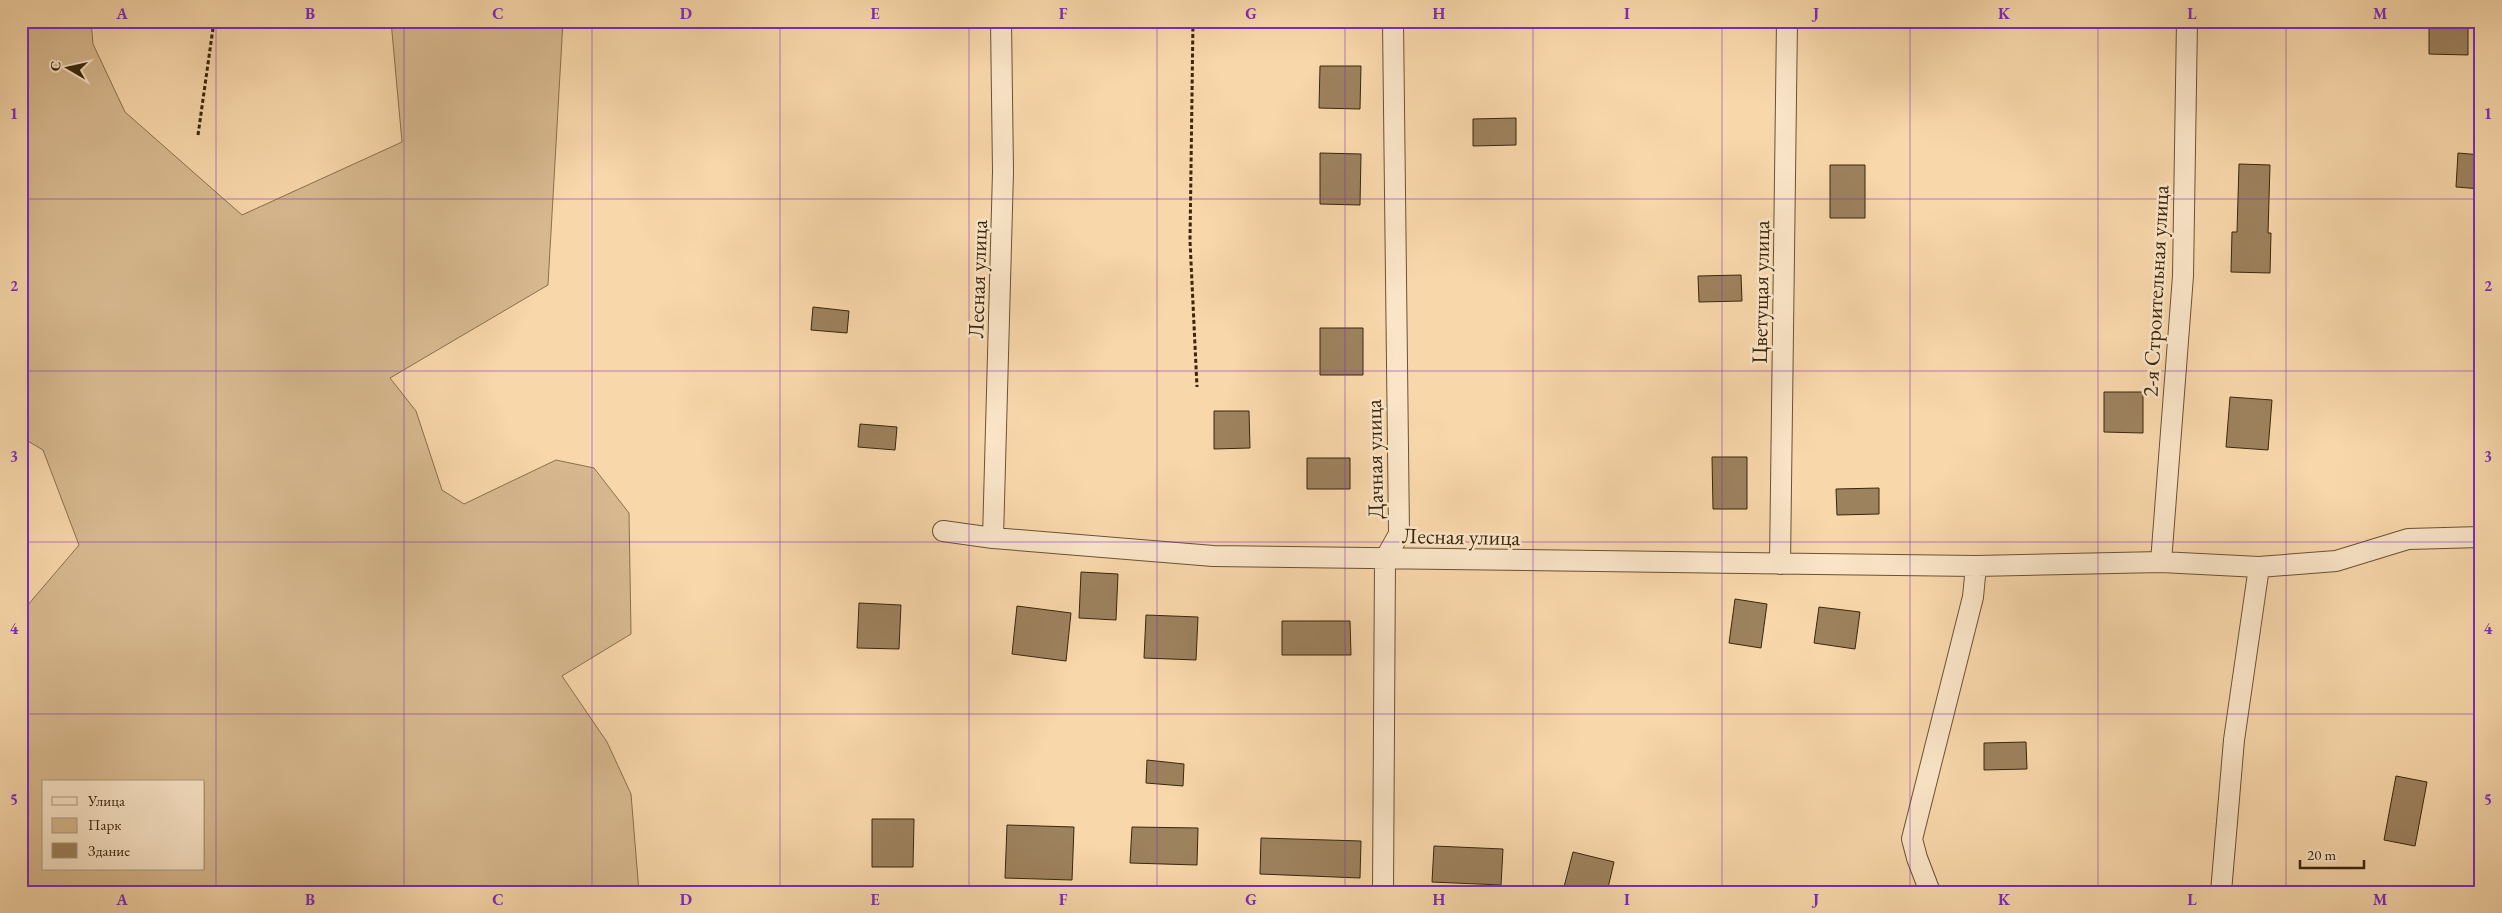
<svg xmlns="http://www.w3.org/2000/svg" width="2502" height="913" viewBox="0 0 2502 913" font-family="'EB Garamond',serif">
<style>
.green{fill:#d8b98f;stroke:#89704e;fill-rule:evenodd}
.building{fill:#9d825e;stroke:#3a260c}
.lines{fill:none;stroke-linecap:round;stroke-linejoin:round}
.minor-casing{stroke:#6a5234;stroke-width:22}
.path{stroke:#3a260c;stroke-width:3;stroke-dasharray:4 2.5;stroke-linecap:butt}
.minor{stroke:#fae5c8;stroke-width:20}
.grid{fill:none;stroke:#7b2cbf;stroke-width:1;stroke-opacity:0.55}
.labels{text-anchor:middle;stroke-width:5;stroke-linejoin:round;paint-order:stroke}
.street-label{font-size:22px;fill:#3a260c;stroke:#fae5c8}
.neatline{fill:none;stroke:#7b2cbf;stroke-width:2}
.grid-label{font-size:16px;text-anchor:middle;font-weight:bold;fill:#7b2cbf}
</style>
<rect width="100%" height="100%" fill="#f8d7aa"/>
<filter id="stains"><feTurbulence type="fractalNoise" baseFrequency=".004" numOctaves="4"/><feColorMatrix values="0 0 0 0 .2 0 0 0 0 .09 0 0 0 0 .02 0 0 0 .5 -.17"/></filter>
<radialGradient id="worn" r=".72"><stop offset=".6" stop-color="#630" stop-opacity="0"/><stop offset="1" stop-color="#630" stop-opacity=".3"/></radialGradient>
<!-- green -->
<path class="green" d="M21,21H91L93,44L125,112L242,215L402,142L391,21H563L548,285L390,378L416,411L442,490L464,504L556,460L594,468L629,513L631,634L562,676L607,742L631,794L639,892H21V613L79,545L43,450L21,437ZM44,782H204V869H44Z"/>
<!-- building -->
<path class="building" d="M2429,21H2468V55L2429,54Z
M1320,66H1361L1360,109L1319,108Z
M1516,118V145L1473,146V119Z
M1320,153L1361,154L1360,205L1320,204Z
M2458,153L2481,155V189L2456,187Z
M2239,164L2270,165L2268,233H2271L2270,273L2231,272L2232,232H2237Z
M1830,165H1865V218H1830Z
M1741,275L1742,301L1699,302L1698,276Z
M813,307L849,311L847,333L811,330Z
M1320,328H1363V375H1320Z
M2104,392H2143V433L2104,432Z
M2230,397L2272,400L2268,450L2226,447Z
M1214,411H1249L1250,448L1214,449Z
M860,424L897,427L895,450L858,447Z
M1712,457H1747V509H1713Z
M1307,458H1350V489H1307Z
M1879,488V514L1837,515L1836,489Z
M1081,572L1118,574L1116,620L1079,618Z
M1735,599L1767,604L1761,648L1729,643Z
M859,603L901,605L899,649L857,648Z
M1017,606L1071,613L1066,661L1012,654Z
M1819,607L1860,612L1855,649L1814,643Z
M1146,615L1198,617L1196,660L1144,658Z
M1282,621H1350L1351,655H1282Z
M2026,742L2027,769L1984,770V743Z
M1147,760L1184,764L1183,786L1146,783Z
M2396,776L2427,782L2415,846L2384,840Z
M872,819H914L913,867H872Z
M1007,825L1074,827L1072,880L1005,878Z
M1132,827L1198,828L1197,865L1130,863Z
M1261,838L1361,841L1360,878L1260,874Z
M1434,846L1503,849L1501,885L1432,882Z
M1573,852L1614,862L1607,892H1581L1564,887Z"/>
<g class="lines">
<defs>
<path id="minor" d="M943,531L993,538L1213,556L1976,566L2161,562L2259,567L2336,561L2408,539L2481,537
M993,538L1003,172L1001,21
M2161,562L2183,276L2187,21
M1780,564L1787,21
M1383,892L1385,559L1399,534L1393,21
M1930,892L1917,858L1912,839L1973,597L1976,566
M2221,892L2234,740L2259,567"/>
</defs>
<!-- minor casing -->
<use href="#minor" class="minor-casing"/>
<!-- path -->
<path class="path" d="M1193,21L1190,241L1197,387
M198,135L214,21"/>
<!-- minor -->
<use href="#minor" class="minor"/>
</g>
<!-- grid -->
<path class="grid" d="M216,21V892M404,21V892M592,21V892M780,21V892M969,21V892M1157,21V892M1345,21V892M1533,21V892M1722,21V892M1910,21V892M2098,21V892M2286,21V892M21,199H2481M21,371H2481M21,542H2481M21,714H2481"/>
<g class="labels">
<!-- street labels -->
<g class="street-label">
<text transform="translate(977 279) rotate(-88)" y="8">Лесная улица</text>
<text transform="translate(2155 291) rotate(-87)" y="8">2-я Строительная улица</text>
<text transform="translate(1760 292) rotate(-89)" y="8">Цветущая улица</text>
<text transform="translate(1374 459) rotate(-91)" y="8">Дачная улица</text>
<text transform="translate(1461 536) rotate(1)" y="8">Лесная улица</text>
</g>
</g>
<!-- margin -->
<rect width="2502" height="913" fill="none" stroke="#f8d7aa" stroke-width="55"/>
<!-- legend -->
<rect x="42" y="780" width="162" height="90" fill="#fae5c8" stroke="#ad997d"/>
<rect x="52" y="797" width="25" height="8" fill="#fae5c8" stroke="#ad997d"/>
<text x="88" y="806" font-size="15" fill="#3a260c">Улица</text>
<rect x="52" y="818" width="25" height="15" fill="#d8b98f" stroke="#ad997d"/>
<text x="88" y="830" font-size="15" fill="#3a260c">Парк</text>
<rect x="52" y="843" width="25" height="15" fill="#9d825e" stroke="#ad997d"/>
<text x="88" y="856" font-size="15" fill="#3a260c">Здание</text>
<!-- north arrow -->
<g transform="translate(68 68) rotate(279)" stroke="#fae5c8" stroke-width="4" paint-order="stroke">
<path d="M0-4L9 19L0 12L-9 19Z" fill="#3a260c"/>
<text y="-8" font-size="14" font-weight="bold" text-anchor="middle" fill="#3a260c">С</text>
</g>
<!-- scale -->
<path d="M2300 860v8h64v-8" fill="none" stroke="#3a260c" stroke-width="2.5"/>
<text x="2307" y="860" font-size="15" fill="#3a260c" stroke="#fae5c8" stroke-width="4" paint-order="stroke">20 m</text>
<rect x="28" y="28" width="2446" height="858" class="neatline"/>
<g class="grid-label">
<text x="122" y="19">A</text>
<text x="310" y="19">B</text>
<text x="498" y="19">C</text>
<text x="686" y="19">D</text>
<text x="875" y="19">E</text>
<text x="1063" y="19">F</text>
<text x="1251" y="19">G</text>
<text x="1439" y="19">H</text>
<text x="1627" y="19">I</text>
<text x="1816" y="19">J</text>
<text x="2004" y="19">K</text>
<text x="2192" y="19">L</text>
<text x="2380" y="19">M</text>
<text x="14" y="119">1</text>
<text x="2488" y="119">1</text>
<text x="14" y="291">2</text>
<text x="2488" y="291">2</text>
<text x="14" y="462">3</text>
<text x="2488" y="462">3</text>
<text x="14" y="634">4</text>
<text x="2488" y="634">4</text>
<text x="14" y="805">5</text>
<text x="2488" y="805">5</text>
<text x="122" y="905">A</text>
<text x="310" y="905">B</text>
<text x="498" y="905">C</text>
<text x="686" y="905">D</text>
<text x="875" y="905">E</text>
<text x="1063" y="905">F</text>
<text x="1251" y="905">G</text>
<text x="1439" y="905">H</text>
<text x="1627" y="905">I</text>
<text x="1816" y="905">J</text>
<text x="2004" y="905">K</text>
<text x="2192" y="905">L</text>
<text x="2380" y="905">M</text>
</g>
<rect width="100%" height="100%" filter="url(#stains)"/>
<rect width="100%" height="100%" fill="url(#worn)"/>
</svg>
